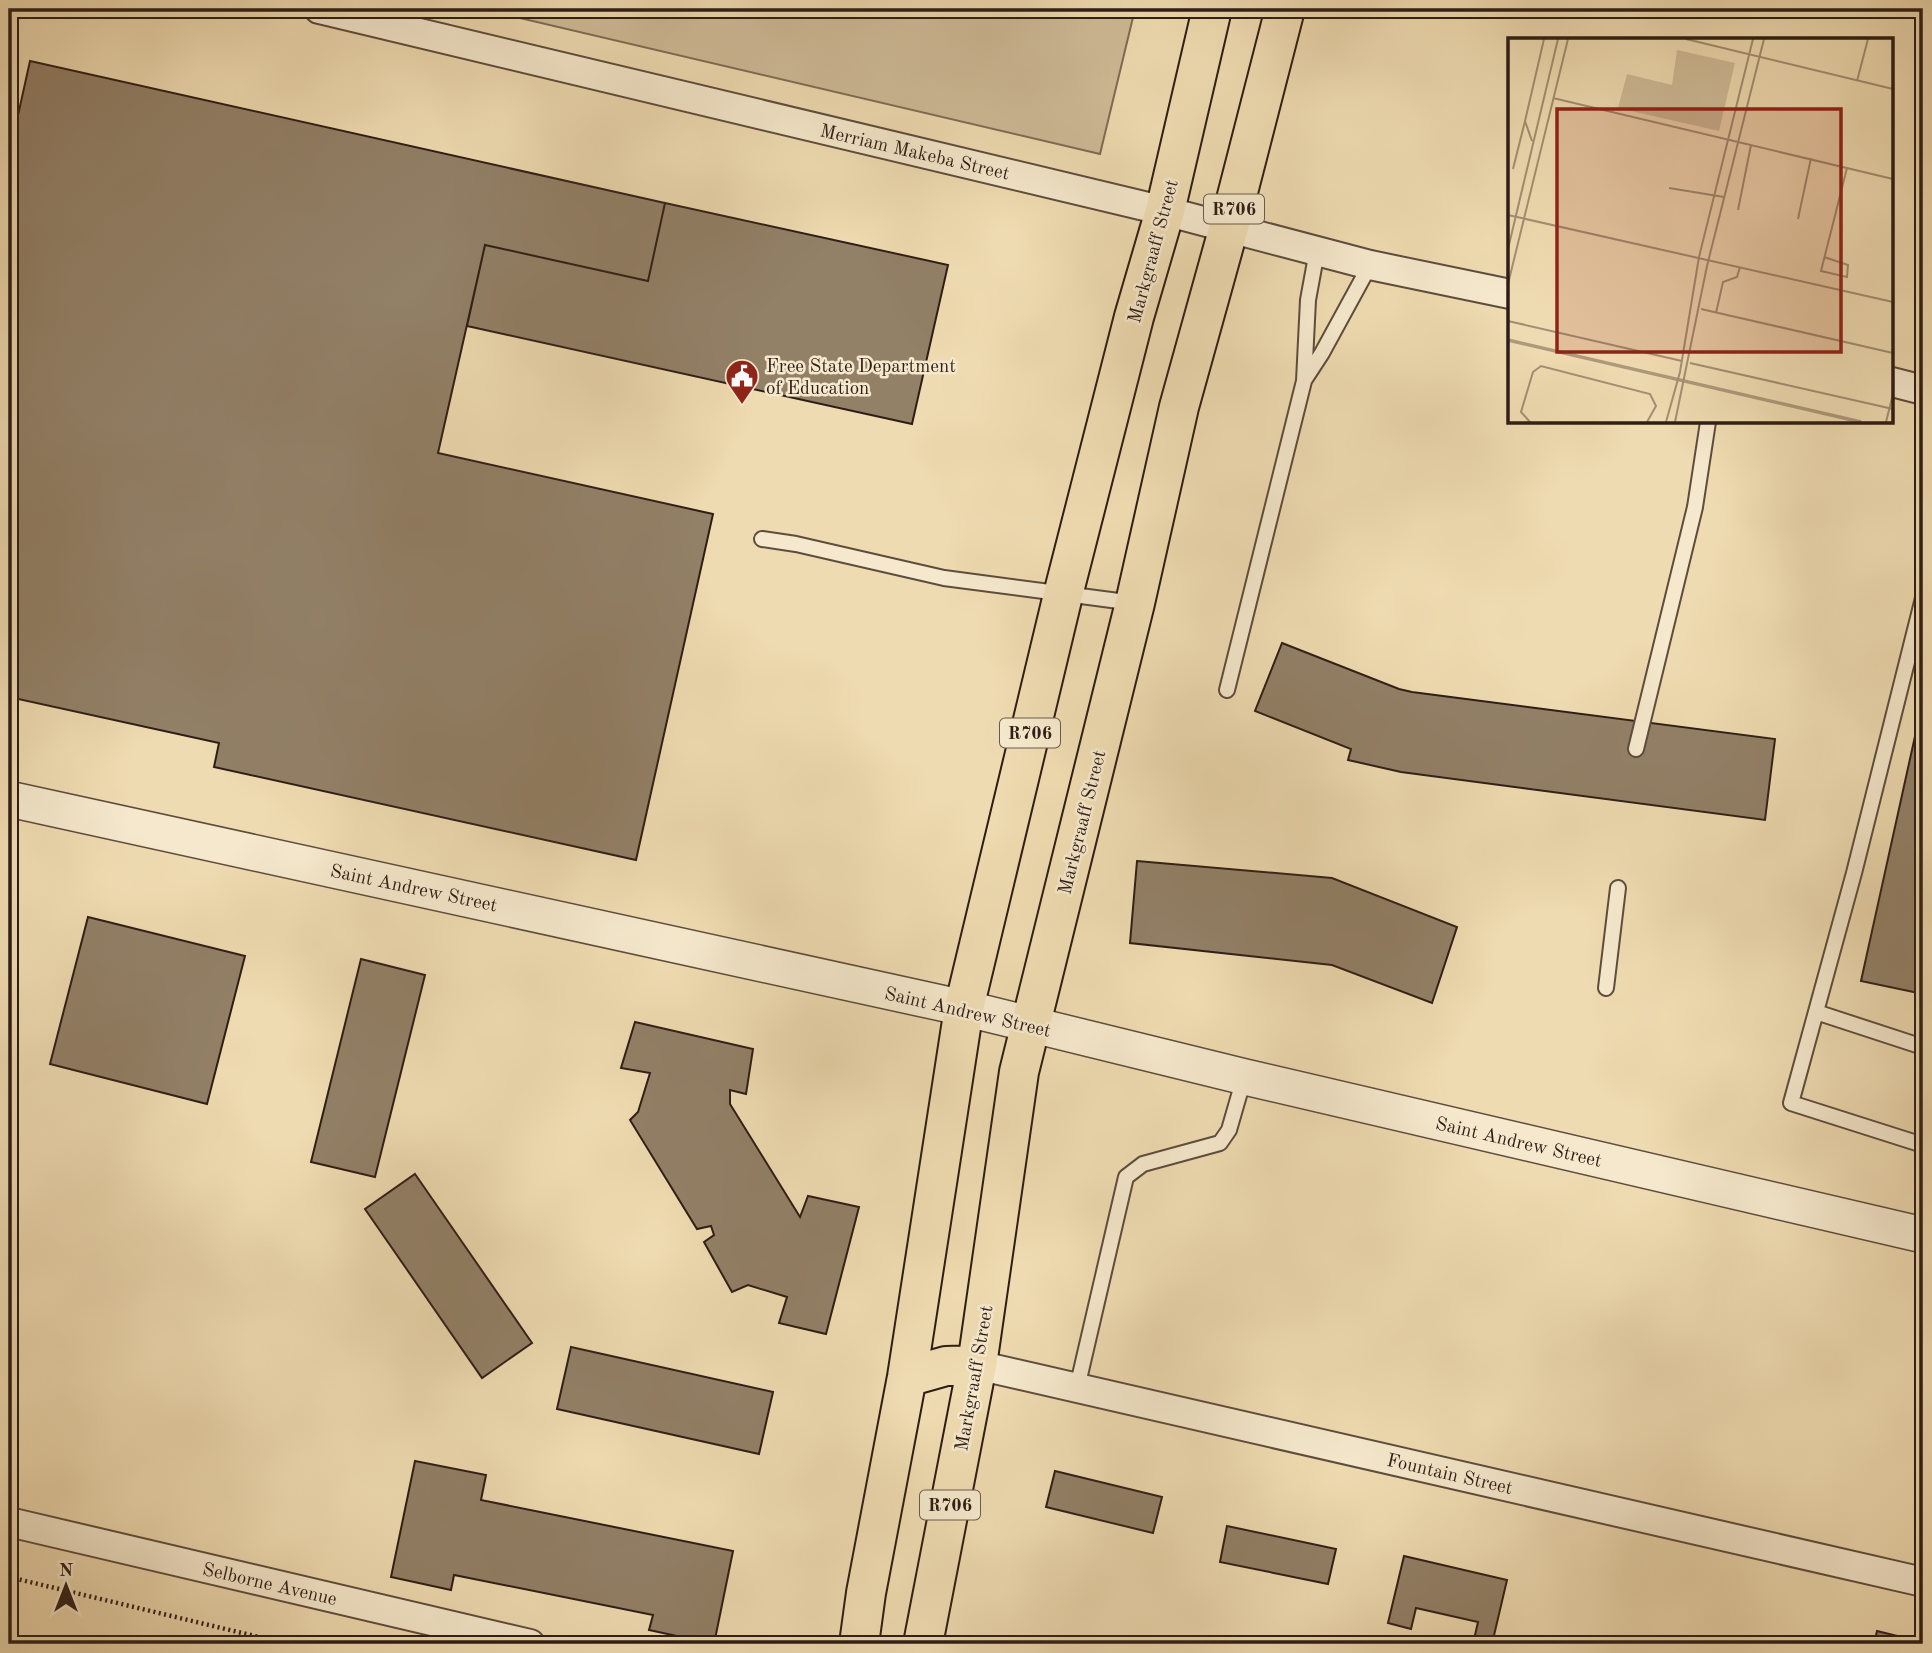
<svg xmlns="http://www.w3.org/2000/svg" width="1932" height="1653" viewBox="0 0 1932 1653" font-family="'Old Standard TT',serif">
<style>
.green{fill:#cebb97;stroke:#7e6c56;stroke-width:2}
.building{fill:#928067;stroke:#2e1d16;stroke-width:2}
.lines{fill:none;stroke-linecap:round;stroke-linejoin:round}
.service-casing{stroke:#5e4c3d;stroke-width:18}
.minor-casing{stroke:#5e4c3d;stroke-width:32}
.tertiary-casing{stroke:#5e4c3d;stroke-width:38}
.primary-casing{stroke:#2e1d16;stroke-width:42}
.path{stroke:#2e1d16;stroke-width:4.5;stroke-dasharray:2 3.5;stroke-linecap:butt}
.service{stroke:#f5e8cc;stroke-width:14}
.minor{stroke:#f5e8cc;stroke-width:28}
.tertiary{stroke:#f5e8cc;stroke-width:35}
.primary{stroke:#efdbb1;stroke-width:38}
.labels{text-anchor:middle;stroke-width:5;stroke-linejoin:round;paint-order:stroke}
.shield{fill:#f5e8cc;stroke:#6a5a4d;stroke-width:2}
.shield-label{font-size:18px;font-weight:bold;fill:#2e1d16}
.street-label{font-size:19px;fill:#2e1d16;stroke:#f5e8cc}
.poi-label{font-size:19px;fill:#2e1d16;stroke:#f5e8cc;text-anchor:start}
.inset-river{fill:none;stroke:#ad9a7c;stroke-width:3.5}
.inset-road{fill:none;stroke:#a28f73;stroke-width:2}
.view{fill:#8f2418;fill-opacity:0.15;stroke:#8f2418;stroke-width:3.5}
.inset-edge{fill:none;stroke:#2e1d16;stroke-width:3.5}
</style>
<rect width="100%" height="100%" fill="#efdbb1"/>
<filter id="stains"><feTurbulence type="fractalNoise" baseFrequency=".00286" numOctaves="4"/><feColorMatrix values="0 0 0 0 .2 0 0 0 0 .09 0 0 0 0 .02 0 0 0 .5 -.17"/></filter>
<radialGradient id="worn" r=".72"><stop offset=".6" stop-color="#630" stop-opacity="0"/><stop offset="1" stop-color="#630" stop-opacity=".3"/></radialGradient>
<!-- green -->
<path class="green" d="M481,9H1135L1100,154Z"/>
<!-- building -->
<path class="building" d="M30,61L665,203L648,281L485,245L438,453L713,514L636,860L214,767L219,743L9,697V156Z
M665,203L948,265L912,424L467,326L485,245L648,281Z
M1282,643L1399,689L1412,692L1775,739L1765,820L1401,772L1348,760L1351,749L1255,711Z
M1923,700V909L1917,936L1923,937V994L1861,981Z
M1137,861L1332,878L1457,927L1432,1003L1332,965L1130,943Z
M88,917L245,956L207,1104L50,1064Z
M361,959L425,975L375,1177L311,1162Z
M635,1022L753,1049L746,1094L730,1090V1104L800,1217L808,1196L859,1207L826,1334L779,1323L787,1297L748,1285L732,1292L704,1242L714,1235L711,1226L697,1229L630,1120L638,1112L650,1073L621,1068Z
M415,1174L532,1343L482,1378L365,1209Z
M571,1347L773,1392L759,1454L557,1409Z
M415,1461L486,1475L481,1500L733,1551L714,1644L649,1630L653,1615L454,1575L451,1590L391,1577Z
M1055,1471L1162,1497L1153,1533L1046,1507Z
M1227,1526L1336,1549L1328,1584L1220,1562Z
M1404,1556L1507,1580L1492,1644H1473L1478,1622L1416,1608L1411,1629L1388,1623Z
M1877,1631L1914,1640V1644H1874Z"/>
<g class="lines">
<defs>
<path id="service" d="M1305,379L1322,353L1370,265
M762,539L796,544L944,578L1134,603
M1923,598L1854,873L1791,1103L1923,1145
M1227,690L1304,381L1308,300L1317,251
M1636,749L1695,507L1708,422
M1606,988L1618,888
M1816,1012L1923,1047
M1077,1388L1126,1177L1143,1164L1220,1143L1229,1130L1244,1078"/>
<path id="minor" d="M319,9L1165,211L1370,265L1510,294
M1892,382L1923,390
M977,1365L1923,1582
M9,1522L530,1644"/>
<path id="tertiary" d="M9,799L964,1008L1245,1077L1923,1235"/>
<path id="primary" d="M907,1377L946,1366L977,1365
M859,1644L866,1593L907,1377L964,1008L1063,595L1134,317L1165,211L1212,9
M923,1644L977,1365L1019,1072L1135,603L1179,407L1229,227L1285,9"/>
</defs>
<!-- service casing -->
<use href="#service" class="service-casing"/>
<!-- minor casing -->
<use href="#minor" class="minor-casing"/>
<!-- tertiary casing -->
<use href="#tertiary" class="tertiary-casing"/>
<!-- primary casing -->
<use href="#primary" class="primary-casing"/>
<!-- path -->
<path class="path" d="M9,1577L288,1644"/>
<!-- service -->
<use href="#service" class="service"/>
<!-- minor -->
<use href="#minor" class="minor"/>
<!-- tertiary -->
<use href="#tertiary" class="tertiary"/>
<!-- primary -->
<use href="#primary" class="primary"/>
</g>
<!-- icons -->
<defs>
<symbol id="civic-pin" viewBox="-11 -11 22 30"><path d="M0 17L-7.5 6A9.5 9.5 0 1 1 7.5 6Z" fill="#8f2418" stroke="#f5e8cc"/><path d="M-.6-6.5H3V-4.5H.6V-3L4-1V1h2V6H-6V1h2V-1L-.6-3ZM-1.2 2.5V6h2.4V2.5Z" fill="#fff"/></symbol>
</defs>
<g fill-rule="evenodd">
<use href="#civic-pin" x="723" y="357" width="38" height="52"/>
</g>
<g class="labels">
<!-- shield labels -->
<g class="shield">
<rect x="1204" y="194.5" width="60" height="29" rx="5"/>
<rect x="1000" y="718.5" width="60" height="29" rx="5"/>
<rect x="920" y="1490.5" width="60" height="29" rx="5"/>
</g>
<g class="shield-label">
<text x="1234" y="215">R706</text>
<text x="1030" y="739">R706</text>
<text x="950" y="1511">R706</text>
</g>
<!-- street labels -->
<g class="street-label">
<text transform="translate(915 151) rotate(13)" y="7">Merriam Makeba Street</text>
<text transform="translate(1152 251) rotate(-75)" y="7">Markgraaff Street</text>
<text transform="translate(1081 822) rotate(-76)" y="7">Markgraaff Street</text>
<text transform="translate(414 887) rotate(12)" y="7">Saint Andrew Street</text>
<text transform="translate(968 1011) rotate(13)" y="7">Saint Andrew Street</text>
<text transform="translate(1519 1141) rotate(13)" y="7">Saint Andrew Street</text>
<text transform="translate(973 1378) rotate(-80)" y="7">Markgraaff Street</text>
<text transform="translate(1450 1473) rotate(13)" y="7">Fountain Street</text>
<text transform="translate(270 1583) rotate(13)" y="7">Selborne Avenue</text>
</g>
<!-- poi labels -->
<g class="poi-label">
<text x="766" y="372">Free State Department<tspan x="766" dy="22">of Education</tspan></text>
</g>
</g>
<!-- overview -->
<g transform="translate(1508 38)">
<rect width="385" height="385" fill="#efdbb1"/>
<path d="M169,12L227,25L211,93L110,70L119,36L164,47Z" fill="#cebb97"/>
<path class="inset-river" d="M0,302L353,384"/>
<path class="inset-road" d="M178,1L385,51M349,43L360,1M45,60L385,141M24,103L17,83L36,1M5,131L17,83M161,150L216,159M230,172L243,107M0,177L385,264M290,181L303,120M0,211L50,1M316,219L340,227L339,239L313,233L339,130M0,246L60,1M193,271L385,315M208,275L215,244L229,239L232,229M0,283L174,323M182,325L385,371M22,384L13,374L25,334L33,328L142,356L148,368L139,384M158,384L172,334L191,219L245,1M167,384L199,228L256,1M378,384L385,356"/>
<path class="view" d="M49,71H333V314H49Z"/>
<rect width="385" height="385" class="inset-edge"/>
</g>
<!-- margin -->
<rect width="1932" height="1653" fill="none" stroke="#efdbb1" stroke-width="35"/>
<rect x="10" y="10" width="1911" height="1632" fill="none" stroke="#2e1d16" stroke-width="3.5"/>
<rect x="18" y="18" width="1897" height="1618" fill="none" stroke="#2e1d16" stroke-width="2"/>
<!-- north arrow -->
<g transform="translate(66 1586)" stroke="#f5e8cc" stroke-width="5" paint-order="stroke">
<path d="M0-5L12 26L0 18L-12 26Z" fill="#2e1d16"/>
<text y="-10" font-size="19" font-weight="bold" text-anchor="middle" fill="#2e1d16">N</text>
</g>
<rect width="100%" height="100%" filter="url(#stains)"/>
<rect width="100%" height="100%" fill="url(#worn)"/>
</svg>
